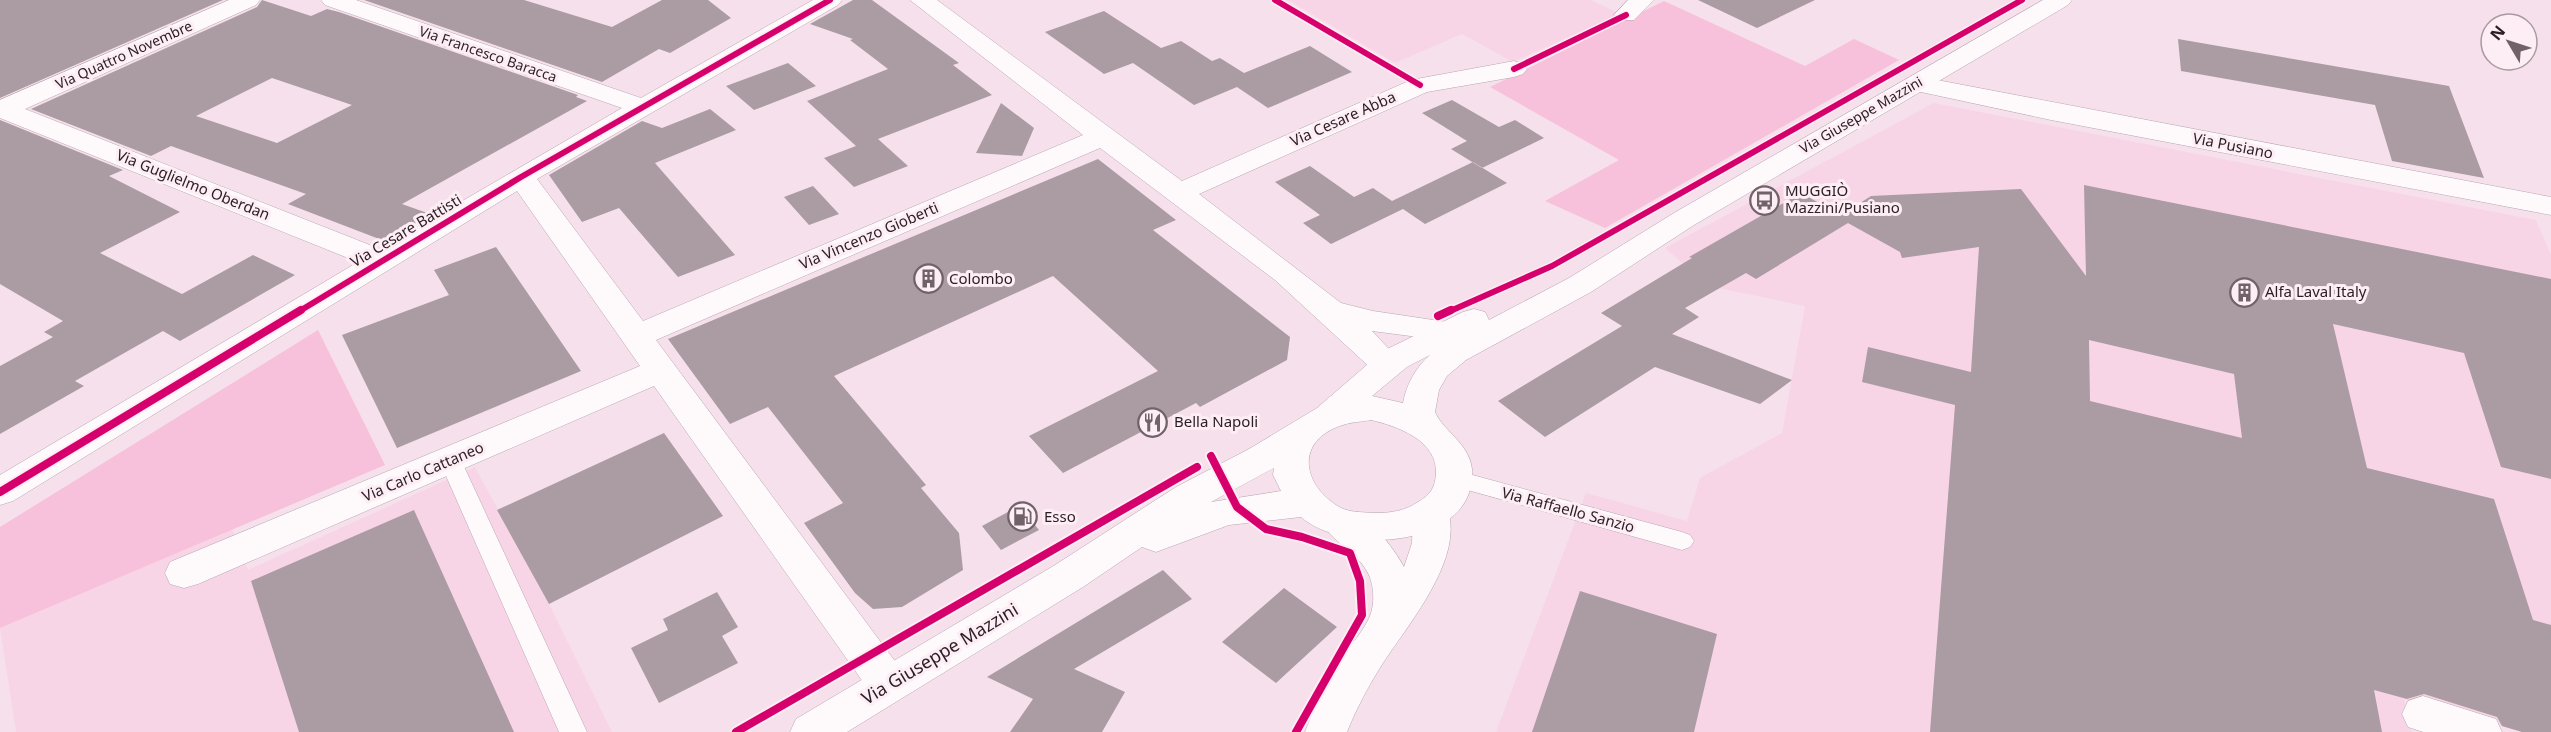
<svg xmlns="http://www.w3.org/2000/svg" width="2551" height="732" viewBox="0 0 2551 732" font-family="'Noto Sans',sans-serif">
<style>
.built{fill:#f8d5e6}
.green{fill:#f7c0db}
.building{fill:#ab9ba3;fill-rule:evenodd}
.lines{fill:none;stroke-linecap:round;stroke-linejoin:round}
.service-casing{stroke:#b7a7af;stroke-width:1}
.minor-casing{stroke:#b7a7af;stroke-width:1}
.primary-casing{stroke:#b7a7af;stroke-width:1}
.service{fill:#fefafc;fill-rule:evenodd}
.minor{fill:#fefafc;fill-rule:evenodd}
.primary{fill:#fefafc;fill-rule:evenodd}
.cycleway-far1-casing{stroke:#fdedf4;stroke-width:9}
.cycleway-casing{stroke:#fdedf4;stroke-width:12}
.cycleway-far1{stroke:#d6006c;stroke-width:6}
.cycleway{stroke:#d6006c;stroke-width:8}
.labels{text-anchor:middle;stroke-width:6;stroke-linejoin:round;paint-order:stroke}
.far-street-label{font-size:14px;fill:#2a1d23;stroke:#fdedf4}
.street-label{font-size:15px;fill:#2a1d23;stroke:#fdedf4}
.poi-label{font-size:15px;fill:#2a1d23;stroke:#fdedf4;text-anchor:start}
.near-street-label{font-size:18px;fill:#2a1d23;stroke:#fdedf4}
</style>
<rect width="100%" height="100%" fill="#f6e0eb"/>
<!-- built -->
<path class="built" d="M1288,0H1591L1620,14L1513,62L1462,34L1395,63Z
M1934,103L2536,220L2551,255V732H2522L2404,699L2411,732H1496L1586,493L1687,521L1700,478L1782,433L1805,306L1708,286L1665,248Z
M475,467L549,604L612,732H16L0,628L232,529L248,570Z"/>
<!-- green -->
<path class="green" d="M1664,1L1805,66L1854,39L1899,60L1605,228L1545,201L1619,160L1490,87Z
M318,330L385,465L0,628V527Z"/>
<!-- building -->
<path class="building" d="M0,0H223L0,98Z
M262,0L311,16L327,9L339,12L578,95L576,97L587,101L402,204L430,214L387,242L288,204L306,194L171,146L151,156L31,109L257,7ZM272,78L352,105L277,143L196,116Z
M364,0H524L612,27L662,0H708L731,18L670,53L659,49L602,82Z
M853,0H872L959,63L953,65L992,95L878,139L908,166L854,187L824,158L856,146L807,101L888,69L850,40L853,39L810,24Z
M1698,0H1815L1757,28Z
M1104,11L1161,48L1181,41L1212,61L1220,58L1244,73L1310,46L1352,72L1268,108L1237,87L1194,105L1133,63L1104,74L1045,32Z
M2178,39L2449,86L2484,178L2392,161L2375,105L2181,71Z
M788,63L816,86L754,110L726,86Z
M1452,100L1499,127L1515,120L1544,138L1482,168L1451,149L1467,141L1422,113Z
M1001,103L1034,128L1022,156L976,153Z
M710,109L736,130L655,163L735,255L678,277L619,208L582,222L549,175L642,121L662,128Z
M0,120L123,170L109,176L180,212L100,253L182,294L253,255L295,275L180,341L163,331L75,381L84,386L0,434V366L53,337L44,332L63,321L0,284Z
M1098,159L1176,220L1153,230L1290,337L1287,360L1200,407L1196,403L1063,473L1029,436L1158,371L1053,276L834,376L926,485L921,488L959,533L963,570L902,607L873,609L855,593L804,523L843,503L768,407L730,424L668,339Z
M1473,162L1507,183L1425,224L1403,209L1331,244L1303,223L1320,215L1275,182L1310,166L1354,197L1373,188L1392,201Z
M2084,185L2551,279V479L2501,467L2464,353L2333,324L2367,468L2494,499L2533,620L2551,625V732H2522L2502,726L2497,717L2424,694L2407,699L2374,690L2382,732H1930L1955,405L1862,382L1868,347L1971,372L1979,247L1902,258L1900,252L1848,223L1756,279L1746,273L1685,308L1699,317L1672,334L1792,380L1760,404L1655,367L1545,437L1498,401L1622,326L1601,313L1692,258L1689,257L1801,193L1841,215L1871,196L2021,189L2086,276ZM2089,340L2234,374L2242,438L2090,401Z
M813,186L839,214L809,225L784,197Z
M496,247L581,371L397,448L342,335L449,295L434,270Z
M664,433L723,516L549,604L497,510Z
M1019,506L1039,530L1001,550L982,526Z
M414,510L514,732H299L251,581Z
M1163,570L1192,599L1074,669L1125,692L1102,732H1010L1033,699L987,677Z
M1284,588L1337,627L1276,683L1222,642Z
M1580,591L1717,634L1694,732H1532Z
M717,592L738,627L722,636L738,663L659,703L631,648L668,630L663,619Z"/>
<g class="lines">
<defs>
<path id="service" d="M450,452L458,454L461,460L587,732H559L439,460L442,454Z
M1454,470L1682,532L1690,535L1694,541L1690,547L1682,550L1446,484L1443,478L1446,472Z"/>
<path id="minor" d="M229,0H260L256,5L25,109L380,249L622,108L325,5L321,0H356L641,98L813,0H842L838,5L537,179L643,321L1083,135L910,0H937L1182,181L1411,80L1514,61L1523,64L1527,69L1523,74L1514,77L1427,92L1199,194L1341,303L1373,311L1460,324L1465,331L1460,338L1449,341L1372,331L1403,364L1399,372L1387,375L1375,372L1275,280L1100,148L656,340L903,672L909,684L903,696L888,701L873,696L654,386L198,584L184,588L170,584L165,573L170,562L640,366L517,191L13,501L0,505V475L358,262L0,118V100Z
M1628,0H1654L1634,20H1618L1614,15Z
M1916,76L2551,197V215L2051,120L1907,89L1903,84L1907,79Z
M1431,498L1444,502C1471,551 1409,623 1383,663C1369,685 1357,707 1347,732H1305C1315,706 1327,681 1342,658C1351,645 1364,630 1370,616C1375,603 1374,587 1369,575C1359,553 1334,544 1323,524L1329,514C1333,513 1339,510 1343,510C1366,511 1394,548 1404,567L1412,543L1413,512L1418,502Z
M2423,696L2496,719L2502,732H2423L2408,727L2402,714L2408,701Z"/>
<path id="primary" d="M2043,0H2072L2068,5L1694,225L1591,292L1466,360L1447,376L1439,390L1435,412C1444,432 1469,443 1472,469C1478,547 1347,557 1301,517L1229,525L1156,552L1142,547L1083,587L847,732H790L796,719L1055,565L1176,487L1249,449L1317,408L1383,351L1463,312L1474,309L1485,312L1489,320L1569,278L1674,213ZM1430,355C1416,367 1406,385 1403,403L1372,396L1407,367ZM1371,420C1397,426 1437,440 1436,473C1435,488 1431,494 1418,502C1405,511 1391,513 1375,513C1362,512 1347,513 1336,505C1301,482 1297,441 1340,426C1349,422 1361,422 1371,420ZM1274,468L1273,475L1281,491L1211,502Z"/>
</defs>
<!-- service casing -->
<use href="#service" class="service-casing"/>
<!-- minor casing -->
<use href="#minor" class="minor-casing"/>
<!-- primary casing -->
<use href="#primary" class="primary-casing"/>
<!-- service -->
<use href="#service" class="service"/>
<!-- minor -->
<use href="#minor" class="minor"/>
<!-- primary -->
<use href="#primary" class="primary"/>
<defs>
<path id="cycleway-far1" d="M1275,0L1420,85
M1514,69L1626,15
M298,312L521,177L830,0
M1448,312L1552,266L2022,0"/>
<path id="cycleway" d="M1438,316L1451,310
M1211,456L1237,507L1266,529L1302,537L1350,553L1360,581L1362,615L1296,732
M0,492L301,310
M736,732L1197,467"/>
</defs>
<!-- cycleway-far1 casing -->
<use href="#cycleway-far1" class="cycleway-far1-casing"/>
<!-- cycleway casing -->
<use href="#cycleway" class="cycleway-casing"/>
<!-- cycleway-far1 -->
<use href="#cycleway-far1" class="cycleway-far1"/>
<!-- cycleway -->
<use href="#cycleway" class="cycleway"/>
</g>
<!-- icons -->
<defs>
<symbol id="bus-ring" viewBox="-11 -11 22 22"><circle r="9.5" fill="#fdedf4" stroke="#716169" stroke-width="1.5"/><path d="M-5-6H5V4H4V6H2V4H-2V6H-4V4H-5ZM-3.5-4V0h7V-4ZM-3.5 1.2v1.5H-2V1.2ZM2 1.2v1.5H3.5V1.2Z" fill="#716169"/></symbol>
<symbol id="building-ring" viewBox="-11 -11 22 22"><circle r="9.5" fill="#fdedf4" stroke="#716169" stroke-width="1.5"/><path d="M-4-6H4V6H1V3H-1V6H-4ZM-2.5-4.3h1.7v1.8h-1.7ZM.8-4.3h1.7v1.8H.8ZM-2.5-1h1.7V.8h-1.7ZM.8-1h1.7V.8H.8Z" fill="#716169"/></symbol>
<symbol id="restaurant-ring" viewBox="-11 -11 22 22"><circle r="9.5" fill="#fdedf4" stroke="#716169" stroke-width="1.5"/><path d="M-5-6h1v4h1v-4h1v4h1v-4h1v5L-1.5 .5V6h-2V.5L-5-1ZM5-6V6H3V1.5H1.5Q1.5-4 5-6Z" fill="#716169"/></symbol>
<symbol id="fuel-ring" viewBox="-11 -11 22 22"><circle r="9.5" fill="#fdedf4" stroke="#716169" stroke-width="1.5"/><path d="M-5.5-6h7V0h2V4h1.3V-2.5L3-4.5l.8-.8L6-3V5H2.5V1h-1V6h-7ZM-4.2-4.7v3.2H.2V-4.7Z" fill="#716169"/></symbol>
</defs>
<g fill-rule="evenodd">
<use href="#bus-ring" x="1748" y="184" width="33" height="33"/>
<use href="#building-ring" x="912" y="262" width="33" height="33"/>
<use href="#building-ring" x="2228" y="276" width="33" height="33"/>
<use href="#restaurant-ring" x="1136" y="406" width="33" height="33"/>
<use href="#fuel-ring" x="1006" y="500" width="33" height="33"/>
</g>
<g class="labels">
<!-- far-street labels -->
<g class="far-street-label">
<text transform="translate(488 54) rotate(19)" y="5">Via Francesco Baracca</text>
<text transform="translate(124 55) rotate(-24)" y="5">Via Quattro Novembre</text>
<text transform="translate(1861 115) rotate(-30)" y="5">Via Giuseppe Mazzini</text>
</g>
<!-- street labels -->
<g class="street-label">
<text transform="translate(1343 119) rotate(-24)" y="5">Via Cesare Abba</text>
<text transform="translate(2233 146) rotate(11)" y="5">Via Pusiano</text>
<text transform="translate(193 185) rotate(22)" y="5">Via Guglielmo Oberdan</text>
<text transform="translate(406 231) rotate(-31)" y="5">Via Cesare Battisti</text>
<text transform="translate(869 236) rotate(-23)" y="5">Via Vincenzo Gioberti</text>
<text transform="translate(423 472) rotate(-23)" y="5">Via Carlo Cattaneo</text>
<text transform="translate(1568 510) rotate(15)" y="5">Via Raffaello Sanzio</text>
</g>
<!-- poi labels -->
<g class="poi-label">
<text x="1785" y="196">MUGGIÒ<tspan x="1785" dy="17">Mazzini/Pusiano</tspan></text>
<text x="949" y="284">Colombo</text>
<text x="2265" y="297">Alfa Laval Italy</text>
<text x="1174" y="427">Bella Napoli</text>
<text x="1044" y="522">Esso</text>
</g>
<!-- near-street labels -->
<g class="near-street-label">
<text transform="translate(940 654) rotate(-31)" y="6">Via Giuseppe Mazzini</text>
</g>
</g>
<!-- north arrow -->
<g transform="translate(2509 42) rotate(309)"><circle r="28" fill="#fdedf4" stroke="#a99aa0" stroke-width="1.5"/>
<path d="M0-4.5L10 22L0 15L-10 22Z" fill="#716169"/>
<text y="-9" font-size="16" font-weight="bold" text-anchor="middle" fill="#2a1d23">N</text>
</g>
</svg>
